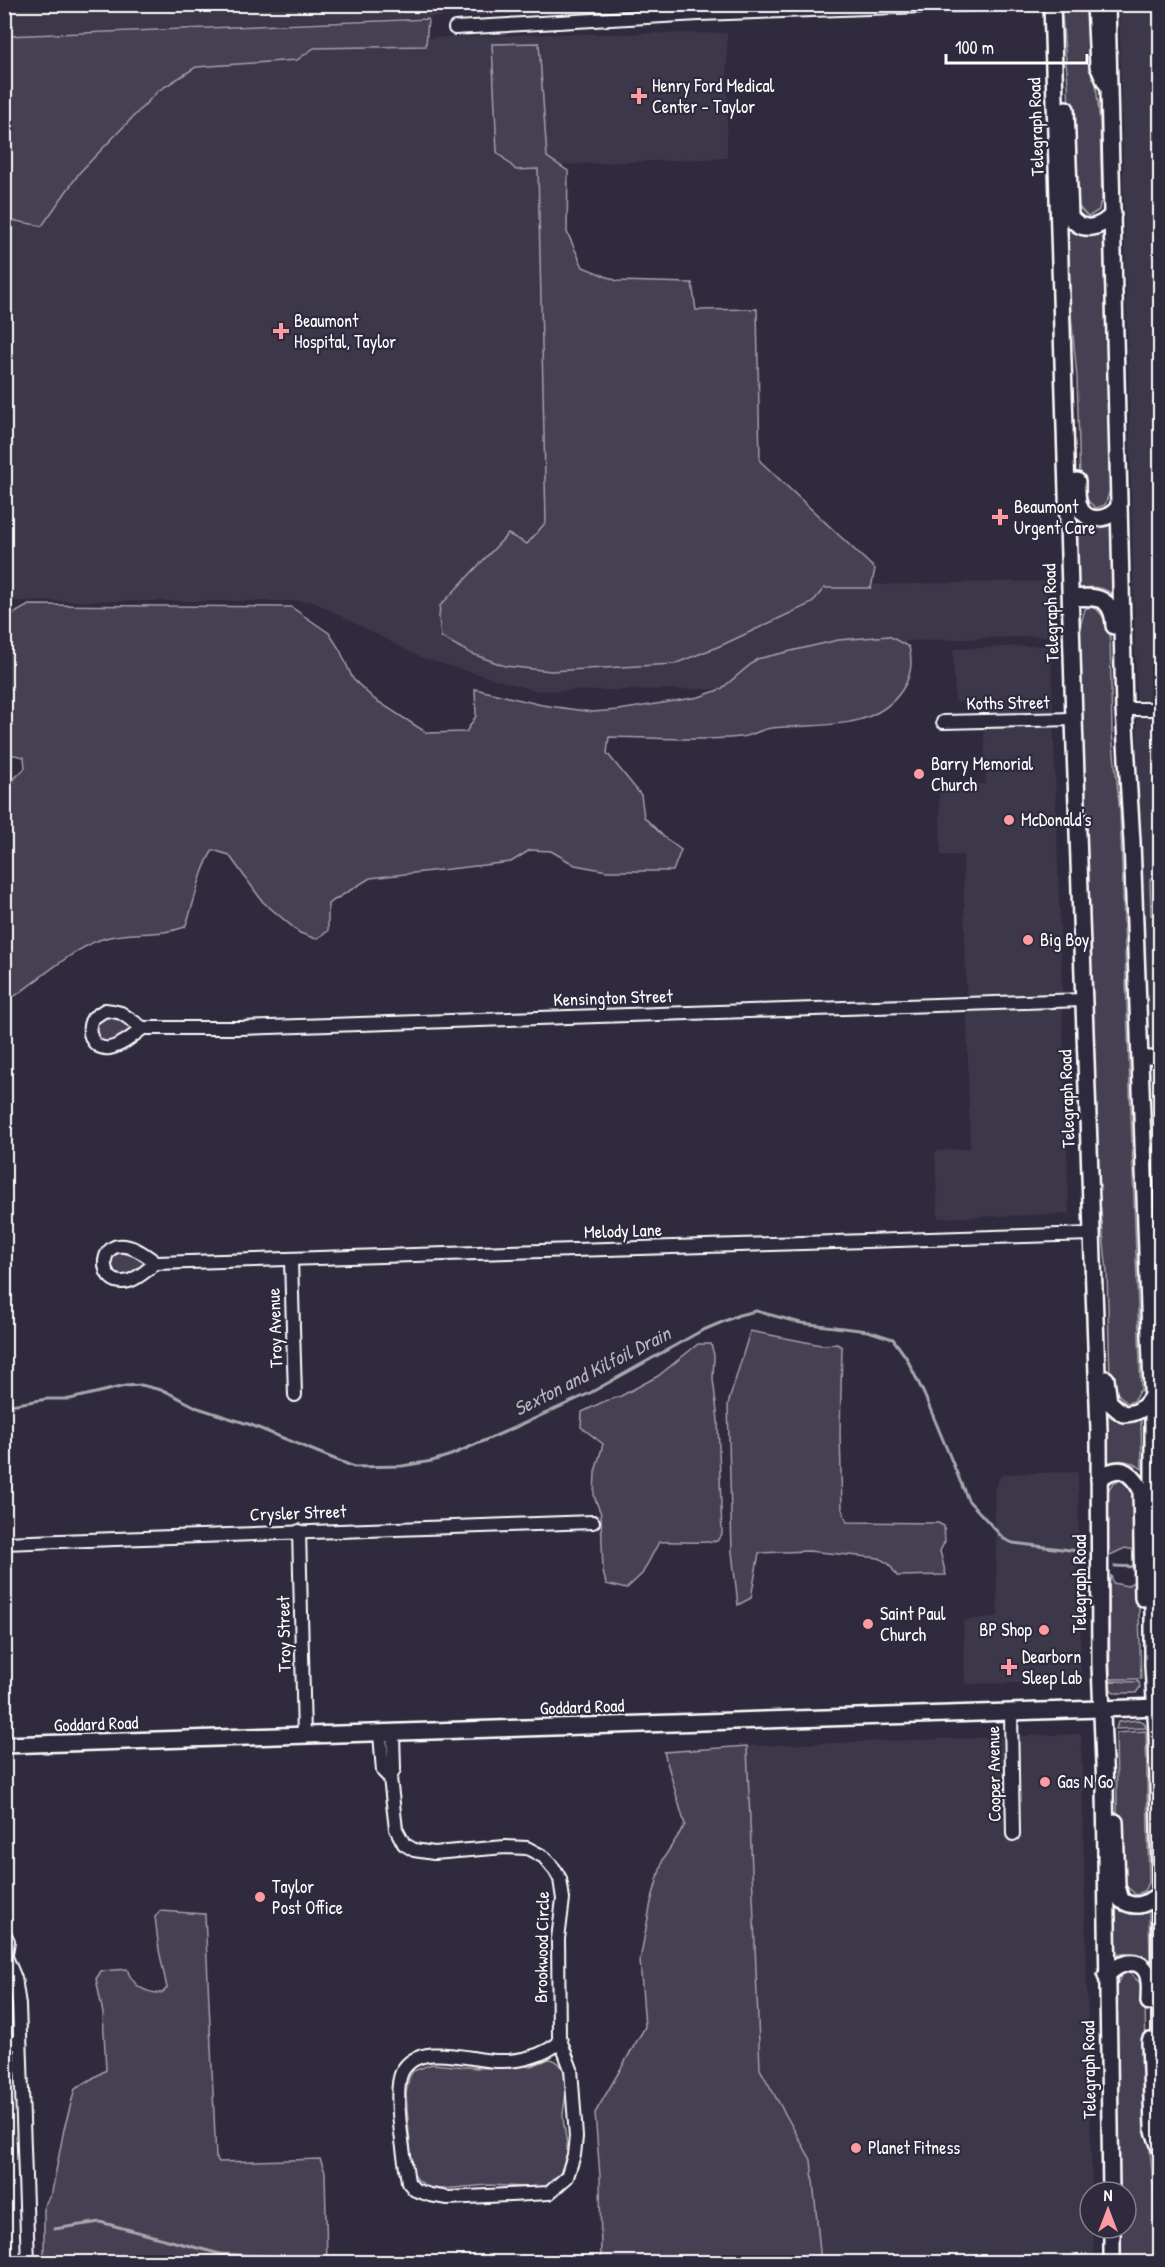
<svg xmlns="http://www.w3.org/2000/svg" width="1165" height="2267" viewBox="0 0 1165 2267" font-family="'Patrick Hand',sans-serif">
  <style>
    .built { fill: #3c3749 }
    .green { fill: #464152; stroke: #a2a0a8; stroke-width: 1.5 }
    .lines { fill: none; stroke-linecap: round; stroke-linejoin: round }
    .stream { stroke: #a7a6ad; stroke-width: 3 }
    .minor-casing { stroke: #fff; stroke-width: 16 }
    .major-casing { stroke: #fff; stroke-width: 20 }
    .minor { stroke: #2f2a3d; stroke-width: 12 }
    .major { stroke: #2f2a3d; stroke-width: 15 }
    .poi-dot { fill: #ff9aa2; stroke: #2f2a3d; stroke-width: 2 }
    .labels { text-anchor: middle; stroke-width: 4.5; stroke-linejoin: round; paint-order: stroke }
    .poi-label { font-size: 18px; fill: #fff; stroke: #2f2a3d; text-anchor: start }
    .street-label { font-size: 18px; fill: #fff; stroke: #2f2a3d }
    .water-label { font-size: 20px; font-style: italic; fill: #b6b4bb; stroke: #2f2a3d }
  </style>
  <rect width="100%" height="100%" fill="#2f2a3d"/>
  <filter id="ink" filterUnits="userSpaceOnUse"><feTurbulence type="fractalNoise" baseFrequency=".0167" numOctaves="2"/><feDisplacementMap in="SourceGraphic" scale="12" xChannelSelector="R" yChannelSelector="G"/><feConvolveMatrix kernelMatrix="1 2 1 2 8 2 1 2 1" color-interpolation-filters="sRGB"/></filter>
  <g filter="url(#ink)">
    <g class="built">
      <path d="M526,4L527,13L5,35L4,5Z"/>
      <path d="M547,4L682,5L547,11Z"/>
      <path d="M1119,5H1160V1359L1143,967Z"/>
      <path d="M727,33V158L557,165L558,496L826,586L1048,581L1047,636L907,641L904,643L899,687L536,691L422,658L312,601H5L4,51L547,34Z"/>
      <path d="M1051,645L1069,1214L938,1218L935,1151L970,1148L963,855H941L939,785L986,784L983,702H955L953,649Z"/>
      <path d="M1078,1472L1081,1682L965,1684L963,1621L998,1616L994,1489L1002,1474Z"/>
      <path d="M1081,1734L1092,2192H1090V2228H1093L1094,2262H821L811,2160L760,2069L747,1746Z"/>
    </g>
    <g class="green">
      <path d="M387,4L257,7V4Z"/>
      <path d="M514,4V8L403,12V5Z"/>
      <path d="M1061,5H1091L1092,46L1100,122L1102,203H1100L1099,210L1088,217L1078,206L1071,186L1068,84Z"/>
      <path d="M428,19L426,46L314,48L297,60L196,67L158,91L80,172L42,226L5,219V36Z"/>
      <path d="M539,43L547,157L568,171L567,232L583,267L617,281L692,283L696,310L757,309L760,461L875,569L871,588H824L812,603L720,646L674,664L551,671L505,666L470,653L441,637L439,618L440,606L508,534L527,544L546,522L538,169L516,170L497,152L492,44Z"/>
      <path d="M1068,229C1079,237 1090,238 1103,234L1111,493H1109L1105,505L1096,508L1089,502L1080,483L1077,377L1070,304Z"/>
      <path d="M1076,520L1090,528L1112,525L1114,595C1102,586 1092,586 1078,589Z"/>
      <path d="M29,605L291,607L329,633L340,650L353,679L374,699L427,733L466,732L476,716L475,689L542,705L592,712L619,710L699,697L721,689L757,659L838,640L889,636L909,647C913,662 911,677 902,690C874,733 816,723 772,728C761,729 752,736 741,737C697,741 653,738 609,737L607,753L641,795L644,817L664,837L681,850L673,871H607L575,865L551,851L530,850L511,862L370,878L328,904V931L316,939L300,933L263,902L229,855L213,850C198,874 196,901 185,927C158,937 130,930 102,939C75,948 39,979 15,996L5,994L4,800L15,778L25,768L24,757L5,753L4,619Z"/>
      <path d="M1089,607C1101,608 1105,620 1108,630L1110,631L1112,733L1120,812L1141,1391H1139L1134,1401L1127,1403L1116,1392L1110,1378L1107,1273L1099,1193L1079,623H1081L1085,609Z"/>
      <path d="M1150,879L1160,881V913L1151,915Z"/>
      <path d="M116,1015L132,1028C117,1039 109,1051 93,1034C97,1015 97,1016 116,1015Z"/>
      <path d="M119,1250L131,1251L148,1265L128,1276L112,1273L109,1260Z"/>
      <path d="M750,1331L821,1345L837,1344L842,1347L840,1433L842,1509L847,1522L938,1523L944,1526L945,1541L940,1551L946,1575L897,1576L889,1564L879,1558L808,1551L759,1553L751,1598L738,1605L732,1552L728,1404Z"/>
      <path d="M698,1344H711L714,1355L713,1379L718,1420L722,1534L717,1541C698,1544 679,1541 659,1542L642,1574L626,1589L606,1584L603,1571L601,1514L594,1496L595,1472L603,1444L581,1427L582,1412L605,1401L621,1396L658,1376Z"/>
      <path d="M1106,1414C1118,1423 1127,1423 1141,1420L1142,1469C1131,1460 1120,1458 1107,1463Z"/>
      <path d="M1119,1480C1142,1488 1136,1534 1136,1555L1134,1550L1125,1548L1110,1555L1108,1552L1107,1492L1113,1483Z"/>
      <path d="M1111,1575L1113,1583L1127,1586L1138,1579L1141,1679H1110L1109,1585Z"/>
      <path d="M1110,1681L1139,1682L1140,1687L1136,1693H1116L1111,1690Z"/>
      <path d="M1138,1720L1144,1722L1146,1728L1116,1729L1118,1722Z"/>
      <path d="M1146,1731L1149,1883L1144,1891L1136,1895L1123,1883L1118,1867L1116,1733Z"/>
      <path d="M747,1746L760,2069L811,2160L821,2262H601L600,2176L595,2113L645,2027L640,1960L651,1902L663,1859L685,1825L664,1752Z"/>
      <path d="M1114,1906C1125,1915 1135,1916 1149,1912L1150,1961C1139,1951 1128,1951 1114,1955Z"/>
      <path d="M160,1911L205,1914L216,2158L219,2162L320,2159L325,2172L327,2262H44V2206L52,2192L64,2129L75,2089L106,2070L103,2013L96,1979L101,1971L127,1969C133,1986 144,1993 162,1993L167,1988L159,1950L155,1917Z"/>
      <path d="M1128,1971L1140,1983L1145,1996L1147,2118L1154,2192L1155,2262H1121L1120,2228H1126V2192H1119L1115,1987L1117,1986L1121,1975Z"/>
      <path d="M549,2059C559,2060 564,2068 566,2078C568,2090 564,2103 563,2115C563,2132 574,2159 563,2175C559,2181 552,2185 545,2188L489,2185L441,2189L429,2188L418,2180L412,2172L406,2094L409,2078L413,2071L432,2064L478,2068L532,2066Z"/>
    </g>
    <g class="lines">
      <g class="stream">
        <path d="M4,1406L47,1399H70L125,1386L141,1385L165,1391L198,1408L251,1425L354,1467L402,1466L432,1461L451,1455L516,1427L590,1393L701,1331L739,1315L756,1311L801,1323L868,1331L893,1339L906,1357L924,1394L968,1500L1004,1539L1013,1543L1086,1552"/>
        <path d="M1115,1566L1137,1567"/>
        <path d="M54,2229L100,2222L220,2254L280,2257L287,2262"/>
      </g>
      <g class="minor-casing">
        <g id="minor">
          <path d="M455,28L699,14L982,4"/>
          <path d="M1124,709H1160"/>
          <path d="M943,722L1074,719"/>
          <path d="M143,1028C134,1035 122,1046 109,1048C92,1050 85,1030 93,1018L105,1010L113,1011L121,1013L143,1028H239L1083,1000"/>
          <path d="M1140,1058L1160,1057"/>
          <path d="M291,1260L295,1395"/>
          <path d="M156,1263C148,1269 139,1278 129,1281C92,1292 95,1212 156,1263L1092,1234"/>
          <path d="M299,1531L304,1736"/>
          <path d="M4,1543L593,1522"/>
          <path d="M1011,1713L1013,1834"/>
          <path d="M393,1733L394,1769L390,1778L396,1829L404,1844L414,1850L434,1853L505,1847L527,1848L544,1857L555,1870L560,1879L563,1899L558,1939L559,2037L571,2069L576,2137L574,2155L567,2177L549,2193L448,2198L430,2195L415,2190L408,2182C405,2159 392,2091 402,2072C418,2041 469,2060 496,2061C519,2062 544,2056 561,2041"/>
          <path d="M380,1734L383,1771L390,1778"/>
          <path d="M4,1933L8,1941L6,1954"/>
          <path d="M4,1952L15,1978L19,2005L28,2262"/>
          <path d="M4,2043H20"/>
        </g>
      </g>
      <g class="major-casing">
        <g id="major">
          <path d="M1052,4L1074,719L1099,1431L1100,1664L1105,1788L1111,2192"/>
          <path d="M1095,4L1098,66L1106,83"/>
          <path d="M1107,4L1124,709L1132,842L1153,1416V1666L1157,1733L1160,1876V2060"/>
          <path d="M1066,109L1070,216C1082,234 1101,228 1113,214"/>
          <path d="M1077,481C1077,490 1076,502 1081,510C1090,524 1109,519 1118,508"/>
          <path d="M1071,598C1096,596 1113,596 1114,626"/>
          <path d="M1106,1379L1109,1402L1123,1414C1138,1414 1145,1408 1152,1396"/>
          <path d="M1099,1479C1119,1463 1129,1470 1141,1489L1143,1598"/>
          <path d="M4,1745L1160,1707"/>
          <path d="M1115,1822L1117,1886L1121,1900C1137,1910 1145,1904 1160,1894"/>
          <path d="M1106,1976C1116,1965 1138,1954 1147,1973C1151,1982 1149,1993 1149,2002"/>
          <path d="M1150,2041L1153,2128L1160,2148"/>
          <path d="M1112,2228V2262"/>
        </g>
      </g>
      <use href="#minor" class="minor"/>
      <use href="#major" class="major"/>
    </g>
  </g>
  <g class="poi-dot">
    <path d="M636 87h6v6h6v6h-6v6h-6v-6h-6v-6h6z"/>
    <path d="M278 322h6v6h6v6h-6v6h-6v-6h-6v-6h6z"/>
    <path d="M997 508h6v6h6v6h-6v6h-6v-6h-6v-6h6z"/>
    <circle cx="919" cy="774" r="6"/>
    <circle cx="1009" cy="820" r="6"/>
    <circle cx="1028" cy="940" r="6"/>
    <circle cx="868" cy="1624" r="6"/>
    <circle cx="1044" cy="1630" r="6"/>
    <path d="M1006 1658h6v6h6v6h-6v6h-6v-6h-6v-6h6z"/>
    <circle cx="1045" cy="1782" r="6"/>
    <circle cx="260" cy="1897" r="6"/>
    <circle cx="856" cy="2148" r="6"/>
  </g>
  <g class="labels">
    <g class="poi-label">
      <text x="652" y="92">Henry Ford Medical<tspan x="652" dy="21">Center - Taylor</tspan></text>
      <text x="294" y="327">Beaumont<tspan x="294" dy="21">Hospital, Taylor</tspan></text>
      <text x="1014" y="513">Beaumont<tspan x="1014" dy="21">Urgent Care</tspan></text>
      <text x="931" y="770">Barry Memorial<tspan x="931" dy="21">Church</tspan></text>
      <text x="1021" y="826">McDonald's</text>
      <text x="1040" y="946">Big Boy</text>
      <text x="880" y="1620">Saint Paul<tspan x="880" dy="21">Church</tspan></text>
      <text x="1032" y="1636" text-anchor="end">BP Shop</text>
      <text x="1022" y="1663">Dearborn<tspan x="1022" dy="21">Sleep Lab</tspan></text>
      <text x="1057" y="1788">Gas N Go</text>
      <text x="272" y="1893">Taylor<tspan x="272" dy="21">Post Office</tspan></text>
      <text x="868" y="2154">Planet Fitness</text>
    </g>
    <g class="street-label">
      <text transform="translate(1036 127) rotate(-92)" y="6">Telegraph Road</text>
      <text transform="translate(1051 613) rotate(-92)" y="6">Telegraph Road</text>
      <text transform="translate(1008 703) rotate(-1)" y="6">Koths Street</text>
      <text transform="translate(613 998) rotate(-2)" y="6">Kensington Street</text>
      <text transform="translate(1067 1099) rotate(-92)" y="6">Telegraph Road</text>
      <text transform="translate(623 1231) rotate(-2)" y="6">Melody Lane</text>
      <text transform="translate(275 1328) rotate(-92)" y="6">Troy Avenue</text>
      <text transform="translate(298 1513) rotate(-2)" y="6">Crysler Street</text>
      <text transform="translate(1080 1584) rotate(-90)" y="6">Telegraph Road</text>
      <text transform="translate(284 1634) rotate(-91)" y="6">Troy Street</text>
      <text transform="translate(582 1707) rotate(-2)" y="6">Goddard Road</text>
      <text transform="translate(96 1724) rotate(-2)" y="6">Goddard Road</text>
      <text transform="translate(994 1774) rotate(-91)" y="6">Cooper Avenue</text>
      <text transform="translate(542 1947) rotate(-89)" y="6">Brookwood Circle</text>
      <text transform="translate(1089 2070) rotate(-91)" y="6">Telegraph Road</text>
    </g>
    <g class="water-label">
      <text transform="translate(592 1371) rotate(-27)" y="7">Sexton and Kilfoil Drain</text>
    </g>
  </g>
  <rect width="1165" height="2267" fill="none" stroke="#2f2a3d" stroke-width="24"/>
  <rect x="12" y="12" width="1141" height="2243" fill="none" stroke="#fff" stroke-width="2" filter="url(#ink)"/>
  <g transform="translate(1108 2210)"><circle r="28" fill="#2f2a3d" stroke="#827f8b" stroke-width="1.5"/>
  <path d="M0-4.5L10 22L0 15L-10 22Z" fill="#ff9aa2"/>
  <text y="-9" font-size="16" font-weight="bold" text-anchor="middle" fill="#ffffff">N</text>
  </g>
  <path d="M946 54v9h141v-9" fill="none" stroke="#ffffff" stroke-width="3"/>
  <text x="955" y="54" font-size="18" fill="#ffffff" stroke="#2f2a3d" stroke-width="4.5" paint-order="stroke">100 m</text>
</svg>
